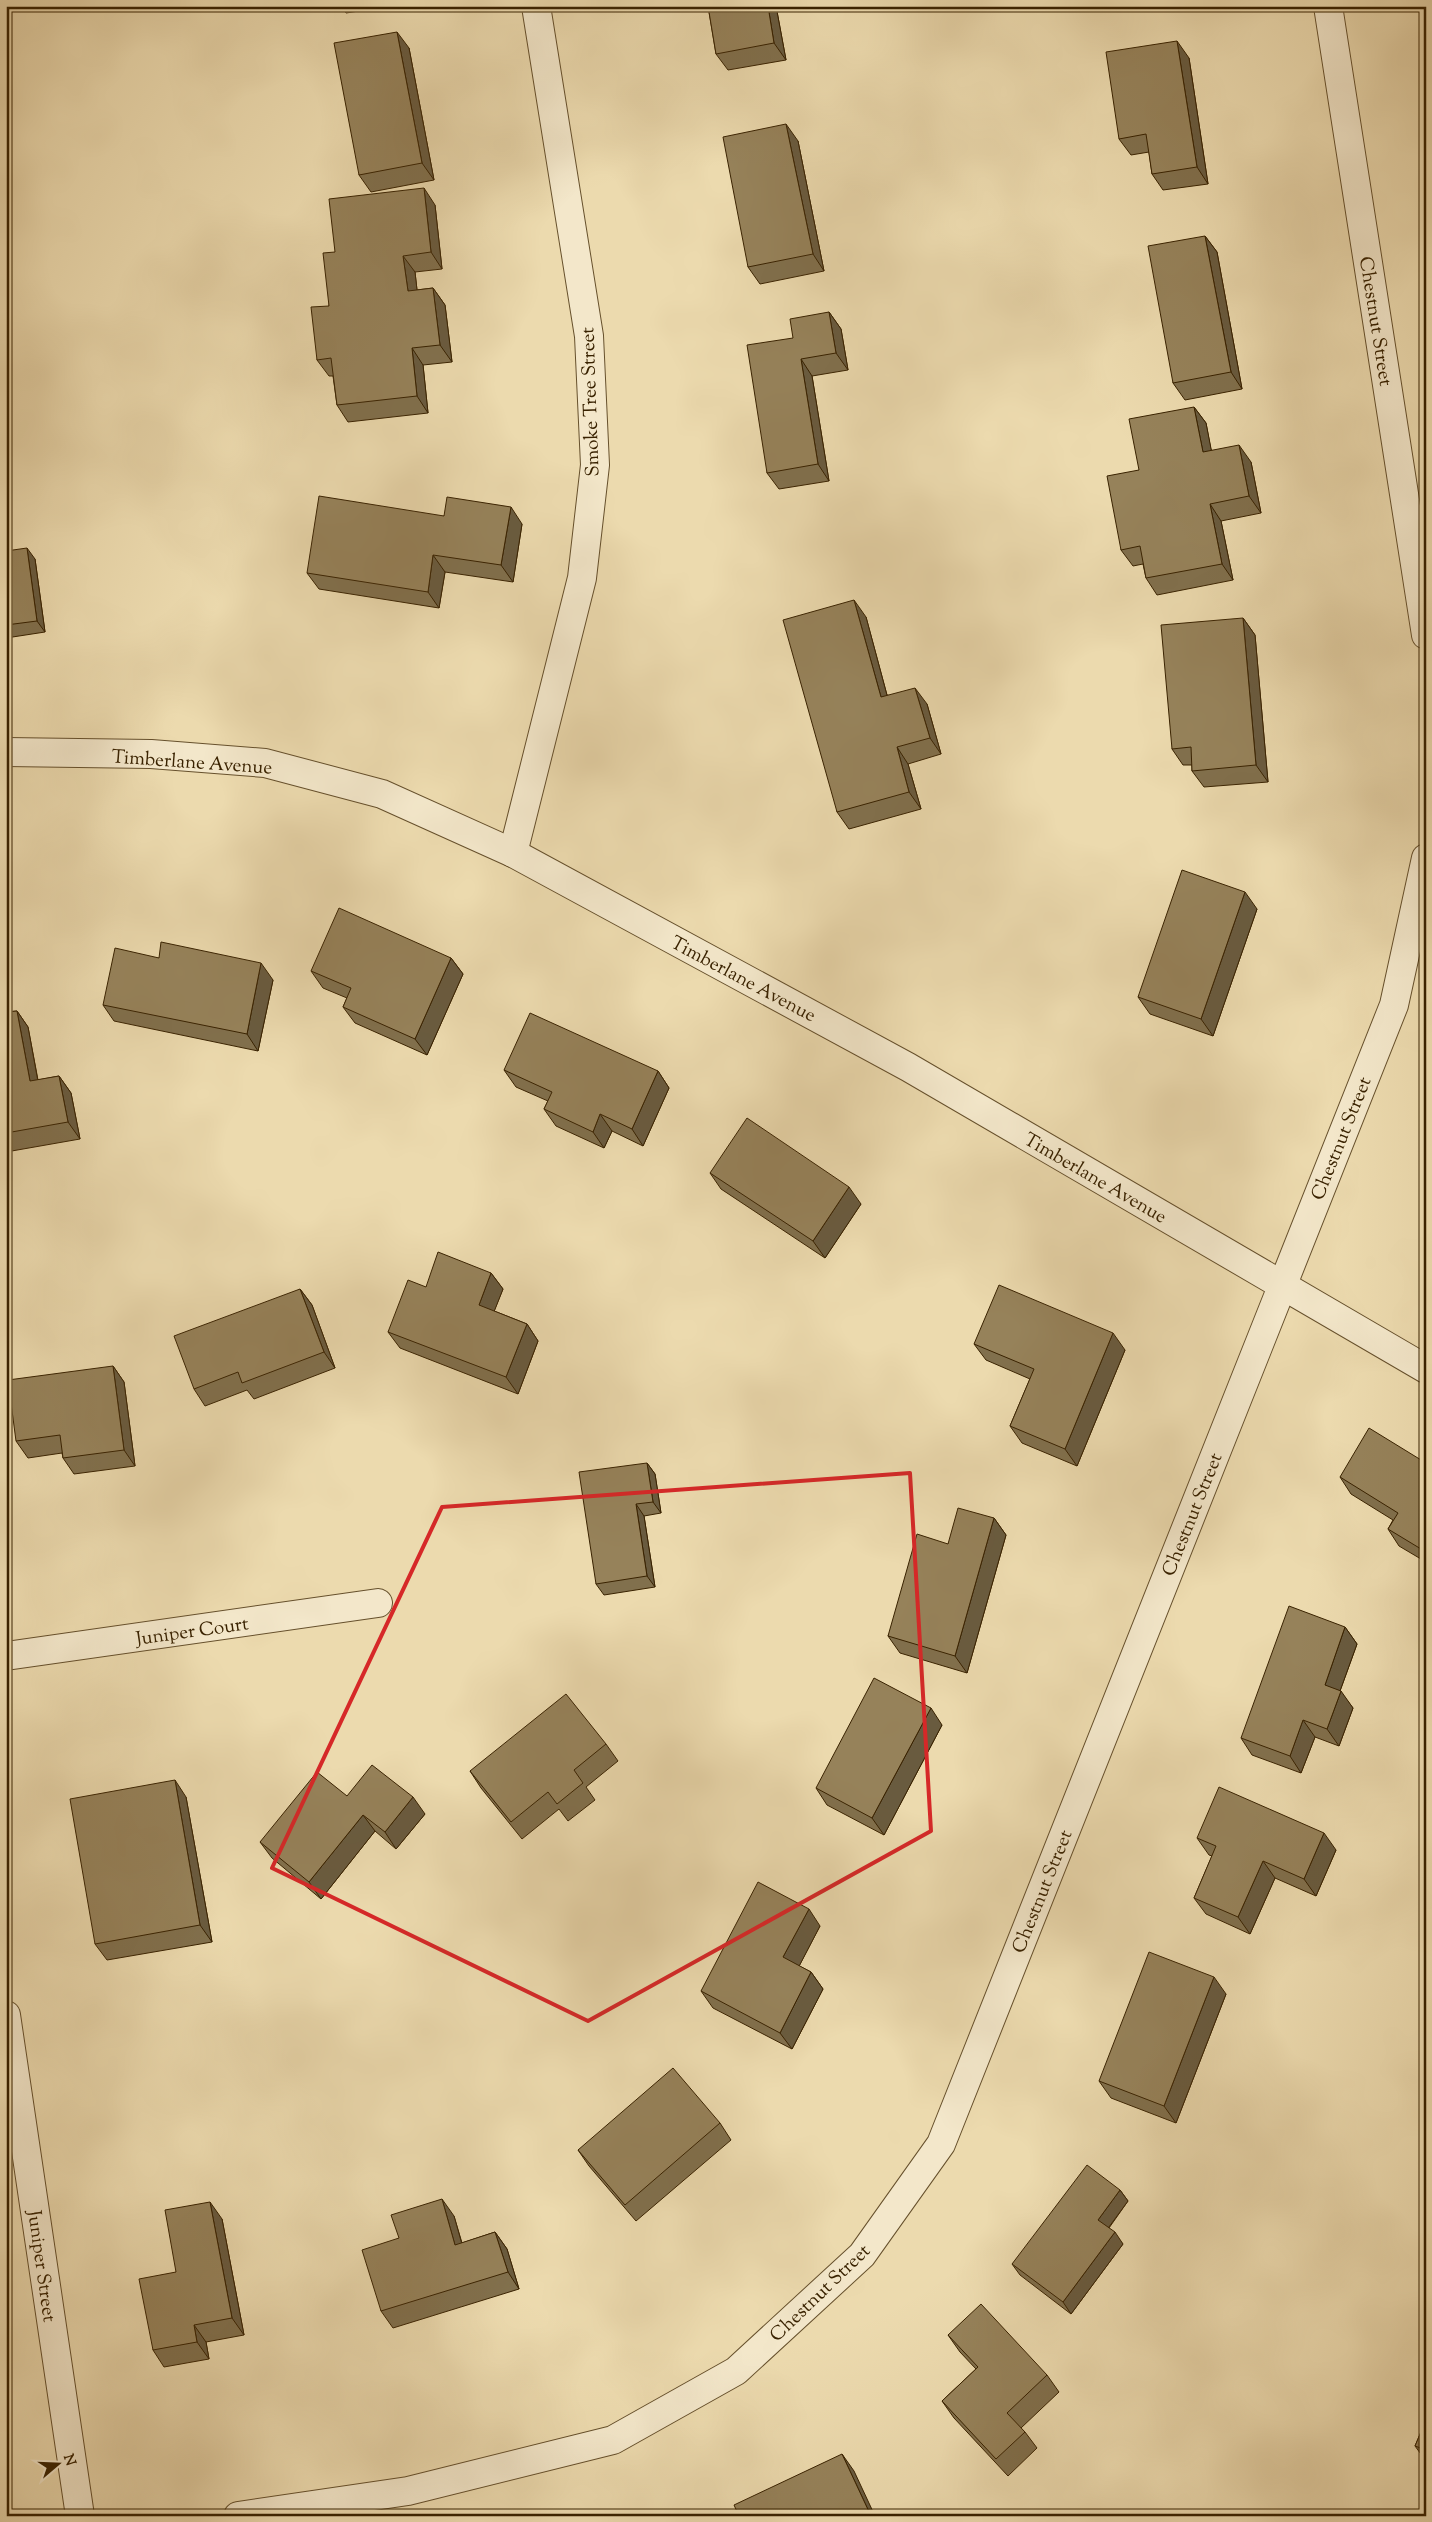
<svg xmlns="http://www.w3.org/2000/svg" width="1432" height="2522" viewBox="0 0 1432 2522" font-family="'Sorts Mill Goudy',serif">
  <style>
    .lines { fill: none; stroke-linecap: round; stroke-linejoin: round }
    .minor-casing { stroke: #66502c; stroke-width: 30 }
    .minor { stroke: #f3e7ca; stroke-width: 28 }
    .wall { fill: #81704d; stroke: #392200 }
    .shaded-wall { fill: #695b3f; stroke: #392200 }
    .building { fill: #96825a; stroke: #392200 }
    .marked { fill: none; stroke: #d62828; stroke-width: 4; stroke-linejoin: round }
    .labels { text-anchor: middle; stroke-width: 4; stroke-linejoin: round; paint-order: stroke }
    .street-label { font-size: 19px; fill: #392200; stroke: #f3e7ca }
  </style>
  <rect width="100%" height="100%" fill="#ecdaae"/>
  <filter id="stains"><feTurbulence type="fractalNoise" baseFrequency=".004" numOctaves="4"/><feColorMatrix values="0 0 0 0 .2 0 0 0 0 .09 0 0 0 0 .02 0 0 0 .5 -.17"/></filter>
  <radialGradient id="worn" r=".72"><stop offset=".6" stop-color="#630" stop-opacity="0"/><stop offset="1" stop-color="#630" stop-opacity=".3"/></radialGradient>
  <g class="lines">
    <g class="minor-casing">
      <g id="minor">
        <path d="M1328,6L1426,635"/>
        <path d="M6,752L151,754L265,763L382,794L513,853L908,1067L1426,1369"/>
        <path d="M513,853L582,578L595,465L589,336L536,6"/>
        <path d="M6,1656L378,1603"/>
        <path d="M6,2015L80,2516"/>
        <path d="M238,2516L408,2491L613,2440L736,2371L862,2255L941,2144L1394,1005L1426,858"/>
      </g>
    </g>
    <use href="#minor" class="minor"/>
  </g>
  <g class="wall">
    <path d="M341,6H391L346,13Z"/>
    <path d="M708,6H776L786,60L728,70L716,54Z"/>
    <path d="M409,48L434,180L371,192L359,175Z"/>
    <path d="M1189,58L1208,184L1163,190L1152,174L1149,152L1131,155L1119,139Z"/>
    <path d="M798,141L824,271L760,284L748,267Z"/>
    <path d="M435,205L442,269L415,272L417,290L433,288L445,305L452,362L423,365L428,413L348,422L337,405L333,376H329L317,360L329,306L335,252Z"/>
    <path d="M1205,236L1217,252L1242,389L1185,400L1173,383Z"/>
    <path d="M829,312L841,329L848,370L812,376L829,481L779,489L767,473L793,338Z"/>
    <path d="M1194,407L1206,423L1211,450L1251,462L1261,513L1221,521L1233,580L1157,595L1146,578L1143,564L1133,566L1121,550L1139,470Z"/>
    <path d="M444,516L522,524L513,582L445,572L439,608L319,589L307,573Z"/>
    <path d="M6,551L35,559L45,632L6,638Z"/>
    <path d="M866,617L887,695L927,704L941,754L908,764L921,809L849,829L837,812Z"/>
    <path d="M1243,618L1255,635L1268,782L1204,787L1192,771V765H1183L1172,749Z"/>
    <path d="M1257,909L1213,1036L1150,1014L1138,997Z"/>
    <path d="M159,958L273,980L258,1051L114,1021L103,1005Z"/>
    <path d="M451,958L463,974L427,1055L355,1023L343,1007L347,998L323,988L311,971Z"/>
    <path d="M17,1011L28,1027L38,1080L59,1076L71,1093L80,1139L6,1152V1012Z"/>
    <path d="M504,1070L658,1071L669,1088L643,1146L612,1131L604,1148L556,1126L544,1109L548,1101L516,1087Z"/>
    <path d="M710,1173L861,1204L825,1258L721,1189Z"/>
    <path d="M491,1273L503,1289L494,1311L527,1324L538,1341L518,1394L400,1348L388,1332L426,1287Z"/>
    <path d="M300,1289L312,1305L335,1368L254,1399L247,1390L205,1406L194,1389Z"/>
    <path d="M974,1344L1125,1350L1077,1466L1022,1443L1010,1426L1030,1379L986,1360Z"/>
    <path d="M113,1366L124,1382L135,1466L74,1474L63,1458L62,1453L28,1458L16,1441Z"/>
    <path d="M647,1463L655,1474L661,1513L644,1516L655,1587L604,1595L596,1584Z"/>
    <path d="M1426,1463V1562L1399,1546L1388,1529L1393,1520L1351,1494L1340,1477Z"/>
    <path d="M994,1518L1006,1535L967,1673L900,1653L888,1636L948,1544Z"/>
    <path d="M1345,1627L1357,1644L1340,1691L1353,1708L1339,1746L1315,1737L1301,1773L1252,1755L1241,1738Z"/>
    <path d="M942,1725L884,1835L827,1805L816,1788Z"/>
    <path d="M606,1744L618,1761L586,1787L595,1800L568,1821L559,1809L522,1839L481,1788L470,1771Z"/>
    <path d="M347,1796L425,1814L396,1849L375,1831L321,1899L272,1858L260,1842Z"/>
    <path d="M186,1797L212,1942L107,1960L95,1944Z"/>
    <path d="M1197,1838L1336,1850L1316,1896L1275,1878L1250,1934L1206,1914L1194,1898L1212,1856L1209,1855Z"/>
    <path d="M820,1926L799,1966L811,1972L823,1989L792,2049L713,2008L701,1991Z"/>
    <path d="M1226,1994L1176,2123L1111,2098L1099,2081Z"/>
    <path d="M720,2123L731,2140L636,2221L589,2166L578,2150Z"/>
    <path d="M1120,2190L1128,2201L1109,2228L1123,2244L1071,2314L1020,2275L1012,2264Z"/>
    <path d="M454,2216L462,2243L495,2232L507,2249L519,2289L393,2328L381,2311L399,2238Z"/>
    <path d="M222,2219L244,2335L206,2342L209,2359L164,2367L153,2350L176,2272Z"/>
    <path d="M948,2335L1047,2375L1059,2392L1021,2428L1025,2432L1037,2448L1008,2476L954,2418L942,2401L976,2369L960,2352Z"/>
    <path d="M1426,2420V2461L1415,2446Z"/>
  </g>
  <g class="shaded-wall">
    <path d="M768,6H776L786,60L774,43Z"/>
    <path d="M397,32L409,48L434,180L422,163Z"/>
    <path d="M1177,41L1189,58L1208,184L1197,167Z"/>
    <path d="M786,124L798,141L824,271L813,254Z"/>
    <path d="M424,188L435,205L442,269L431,252Z"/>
    <path d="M1205,236L1217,252L1242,389L1231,372Z"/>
    <path d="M403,256L415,272L419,308L408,291Z"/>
    <path d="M433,288L445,305L452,362L440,345Z"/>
    <path d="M829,312L841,329L848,370L836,353Z"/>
    <path d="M412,348L423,365L428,413L417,396Z"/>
    <path d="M801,359L812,376L829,481L818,464Z"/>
    <path d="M1194,407L1206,423L1215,469L1203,452Z"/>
    <path d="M1239,445L1251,462L1261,513L1249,496Z"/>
    <path d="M1210,504L1221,521L1233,580L1222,564Z"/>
    <path d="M511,507L522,524L513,582L501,565Z"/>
    <path d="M27,548L35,559L45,632L37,621Z"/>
    <path d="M433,555L445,572L439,608L428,592Z"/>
    <path d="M854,600L866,617L892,714L881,697Z"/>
    <path d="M1243,618L1255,635L1268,782L1256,765Z"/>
    <path d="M915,688L927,704L941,754L930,738Z"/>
    <path d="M897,747L908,764L921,809L909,792Z"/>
    <path d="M1245,892L1257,909L1213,1036L1201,1019Z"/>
    <path d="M451,958L463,974L427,1055L415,1039Z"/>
    <path d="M261,963L273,980L258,1051L247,1034Z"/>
    <path d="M17,1011L28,1027L41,1098L30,1081Z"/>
    <path d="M658,1071L669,1088L643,1146L632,1129Z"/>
    <path d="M59,1076L71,1093L80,1139L68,1122Z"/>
    <path d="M600,1114L612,1131L604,1148L593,1132Z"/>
    <path d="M849,1187L861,1204L825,1258L813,1241Z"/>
    <path d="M491,1273L503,1289L490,1322L479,1305Z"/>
    <path d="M300,1289L312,1305L335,1368L324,1352Z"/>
    <path d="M527,1324L538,1341L518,1394L506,1377Z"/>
    <path d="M1113,1333L1125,1350L1077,1466L1065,1449Z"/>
    <path d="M113,1366L124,1382L135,1466L124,1450Z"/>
    <path d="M647,1463L655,1474L661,1513L653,1502Z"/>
    <path d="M636,1504L644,1516L655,1587L647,1576Z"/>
    <path d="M994,1518L1006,1535L967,1673L955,1656Z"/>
    <path d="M1345,1627L1357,1644L1336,1702L1325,1685Z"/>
    <path d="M1341,1691L1353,1708L1339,1746L1327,1729Z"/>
    <path d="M931,1708L942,1725L884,1835L872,1818Z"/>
    <path d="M1303,1720L1315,1737L1301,1773L1290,1756Z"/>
    <path d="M175,1780L186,1797L212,1942L200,1925Z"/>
    <path d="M413,1797L425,1814L396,1849L385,1832Z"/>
    <path d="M363,1815L375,1831L321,1899L309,1882Z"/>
    <path d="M1324,1833L1336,1850L1316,1896L1304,1879Z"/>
    <path d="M1263,1861L1275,1878L1250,1934L1238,1917Z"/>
    <path d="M809,1909L820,1926L795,1974L783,1957Z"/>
    <path d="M811,1972L823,1989L792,2049L780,2033Z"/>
    <path d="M1214,1977L1226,1994L1176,2123L1164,2106Z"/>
    <path d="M1120,2190L1128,2201L1106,2231L1098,2220Z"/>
    <path d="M442,2199L454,2216L467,2262L455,2245Z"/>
    <path d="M210,2202L222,2219L244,2335L232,2318Z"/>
    <path d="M495,2232L507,2249L519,2289L508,2272Z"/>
    <path d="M1115,2232L1123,2244L1071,2314L1063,2302Z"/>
    <path d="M194,2325L206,2342L209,2359L197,2342Z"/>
    <path d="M842,2454L854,2471L875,2516H871Z"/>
  </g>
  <g class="building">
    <path d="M708,6H768L774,43L716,54Z"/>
    <path d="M397,32L422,163L359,175L334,43Z"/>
    <path d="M1177,41L1197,167L1152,174L1146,134L1119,139L1106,52Z"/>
    <path d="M786,124L813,254L748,267L723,137Z"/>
    <path d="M424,188L431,252L403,256L408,291L433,288L440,345L412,348L417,396L337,405L331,358L317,360L311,307L329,306L323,253L335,252L329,199Z"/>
    <path d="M1205,236L1231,372L1173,383L1148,246Z"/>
    <path d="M829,312L836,353L801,359L818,464L767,473L747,345L793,338L790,319Z"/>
    <path d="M1194,407L1203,452L1239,445L1249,496L1210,504L1222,564L1146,578L1140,546L1121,550L1107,476L1139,470L1129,419Z"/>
    <path d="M319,496L444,516L447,497L511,507L501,565L433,555L428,592L307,573Z"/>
    <path d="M27,548L37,621L6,625V551Z"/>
    <path d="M854,600L881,697L915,688L930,738L897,747L909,792L837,812L783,620Z"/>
    <path d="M1243,618L1256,765L1192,771L1191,747L1172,749L1161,625Z"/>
    <path d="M1182,870L1245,892L1201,1019L1138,997Z"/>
    <path d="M339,908L451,958L415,1039L343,1007L351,988L311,971Z"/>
    <path d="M161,942L261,963L247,1034L103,1005L115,948L159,958Z"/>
    <path d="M17,1011L30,1081L59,1076L68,1122L6,1133V1012Z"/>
    <path d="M530,1013L658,1071L632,1129L600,1114L593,1132L544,1109L552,1092L504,1070Z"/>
    <path d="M747,1118L849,1187L813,1241L710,1173Z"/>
    <path d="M438,1252L491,1273L479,1305L527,1324L506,1377L388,1332L408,1280L426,1287Z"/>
    <path d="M999,1285L1113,1333L1065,1449L1010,1426L1034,1369L974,1344Z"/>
    <path d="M300,1289L324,1352L242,1383L238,1372L194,1389L174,1336Z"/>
    <path d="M113,1366L124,1450L63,1458L60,1435L16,1441L8,1380Z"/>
    <path d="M1369,1428L1426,1463V1552L1388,1529L1398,1513L1340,1477Z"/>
    <path d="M647,1463L653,1502L636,1504L647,1576L596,1584L579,1472Z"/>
    <path d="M958,1508L994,1518L955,1656L888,1636L917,1534L948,1544Z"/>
    <path d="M1289,1606L1345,1627L1325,1685L1341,1691L1327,1729L1303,1720L1290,1756L1241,1738Z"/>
    <path d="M874,1678L931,1708L872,1818L816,1788Z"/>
    <path d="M566,1694L606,1744L574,1770L583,1783L557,1804L548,1792L511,1822L470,1771Z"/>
    <path d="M372,1765L413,1797L385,1832L363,1815L309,1882L260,1842L317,1772L347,1796Z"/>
    <path d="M175,1780L200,1925L95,1944L70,1799Z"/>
    <path d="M1219,1787L1324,1833L1304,1879L1263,1861L1238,1917L1194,1898L1216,1846L1197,1838Z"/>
    <path d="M758,1882L809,1909L783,1957L811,1972L780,2033L701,1991Z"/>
    <path d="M1149,1952L1214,1977L1164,2106L1099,2081Z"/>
    <path d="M673,2068L720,2123L625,2205L578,2150Z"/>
    <path d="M1087,2165L1120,2190L1098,2220L1115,2232L1063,2302L1012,2264Z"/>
    <path d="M442,2199L455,2245L495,2232L508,2272L381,2311L362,2250L399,2238L391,2215Z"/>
    <path d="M210,2202L232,2318L194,2325L197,2342L153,2350L139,2279L176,2272L165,2210Z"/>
    <path d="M981,2304L1047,2375L1007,2413L1025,2432L996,2459L942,2401L978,2367L948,2335Z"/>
    <path d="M1426,2420V2450L1415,2446Z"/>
    <path d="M842,2454L871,2516H739L734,2505Z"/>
  </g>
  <path class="marked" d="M910,1473L931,1831L588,2021L272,1868L442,1507Z"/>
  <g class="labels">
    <g class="street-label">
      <text transform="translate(1377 321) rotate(81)" y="7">Chestnut Street</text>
      <text transform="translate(589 402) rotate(-92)" y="7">Smoke Tree Street</text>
      <text transform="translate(192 761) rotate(4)" y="7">Timberlane Avenue</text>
      <text transform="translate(744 978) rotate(28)" y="7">Timberlane Avenue</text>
      <text transform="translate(1340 1138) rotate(-68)" y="7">Chestnut Street</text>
      <text transform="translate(1096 1177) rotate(30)" y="7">Timberlane Avenue</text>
      <text transform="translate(1191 1514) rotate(-68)" y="7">Chestnut Street</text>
      <text transform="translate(192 1630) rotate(-8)" y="7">Juniper Court</text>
      <text transform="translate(1041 1891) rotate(-68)" y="7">Chestnut Street</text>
      <text transform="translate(43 2266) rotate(82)" y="7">Juniper Street</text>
      <text transform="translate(819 2292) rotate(-44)" y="7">Chestnut Street</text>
    </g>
  </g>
  <rect width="1432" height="2522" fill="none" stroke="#ecdaae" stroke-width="25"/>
  <rect x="8" y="8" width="1417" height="2507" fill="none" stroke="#392200" stroke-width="2.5"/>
  <rect x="12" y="12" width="1407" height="2497" fill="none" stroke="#392200"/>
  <g transform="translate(58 2464) rotate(71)" stroke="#f3e7ca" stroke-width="4" paint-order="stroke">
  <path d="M0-4L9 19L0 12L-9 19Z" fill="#392200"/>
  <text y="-8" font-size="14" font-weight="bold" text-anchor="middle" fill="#392200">N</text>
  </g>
  <rect width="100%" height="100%" filter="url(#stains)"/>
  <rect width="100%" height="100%" fill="url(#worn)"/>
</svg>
